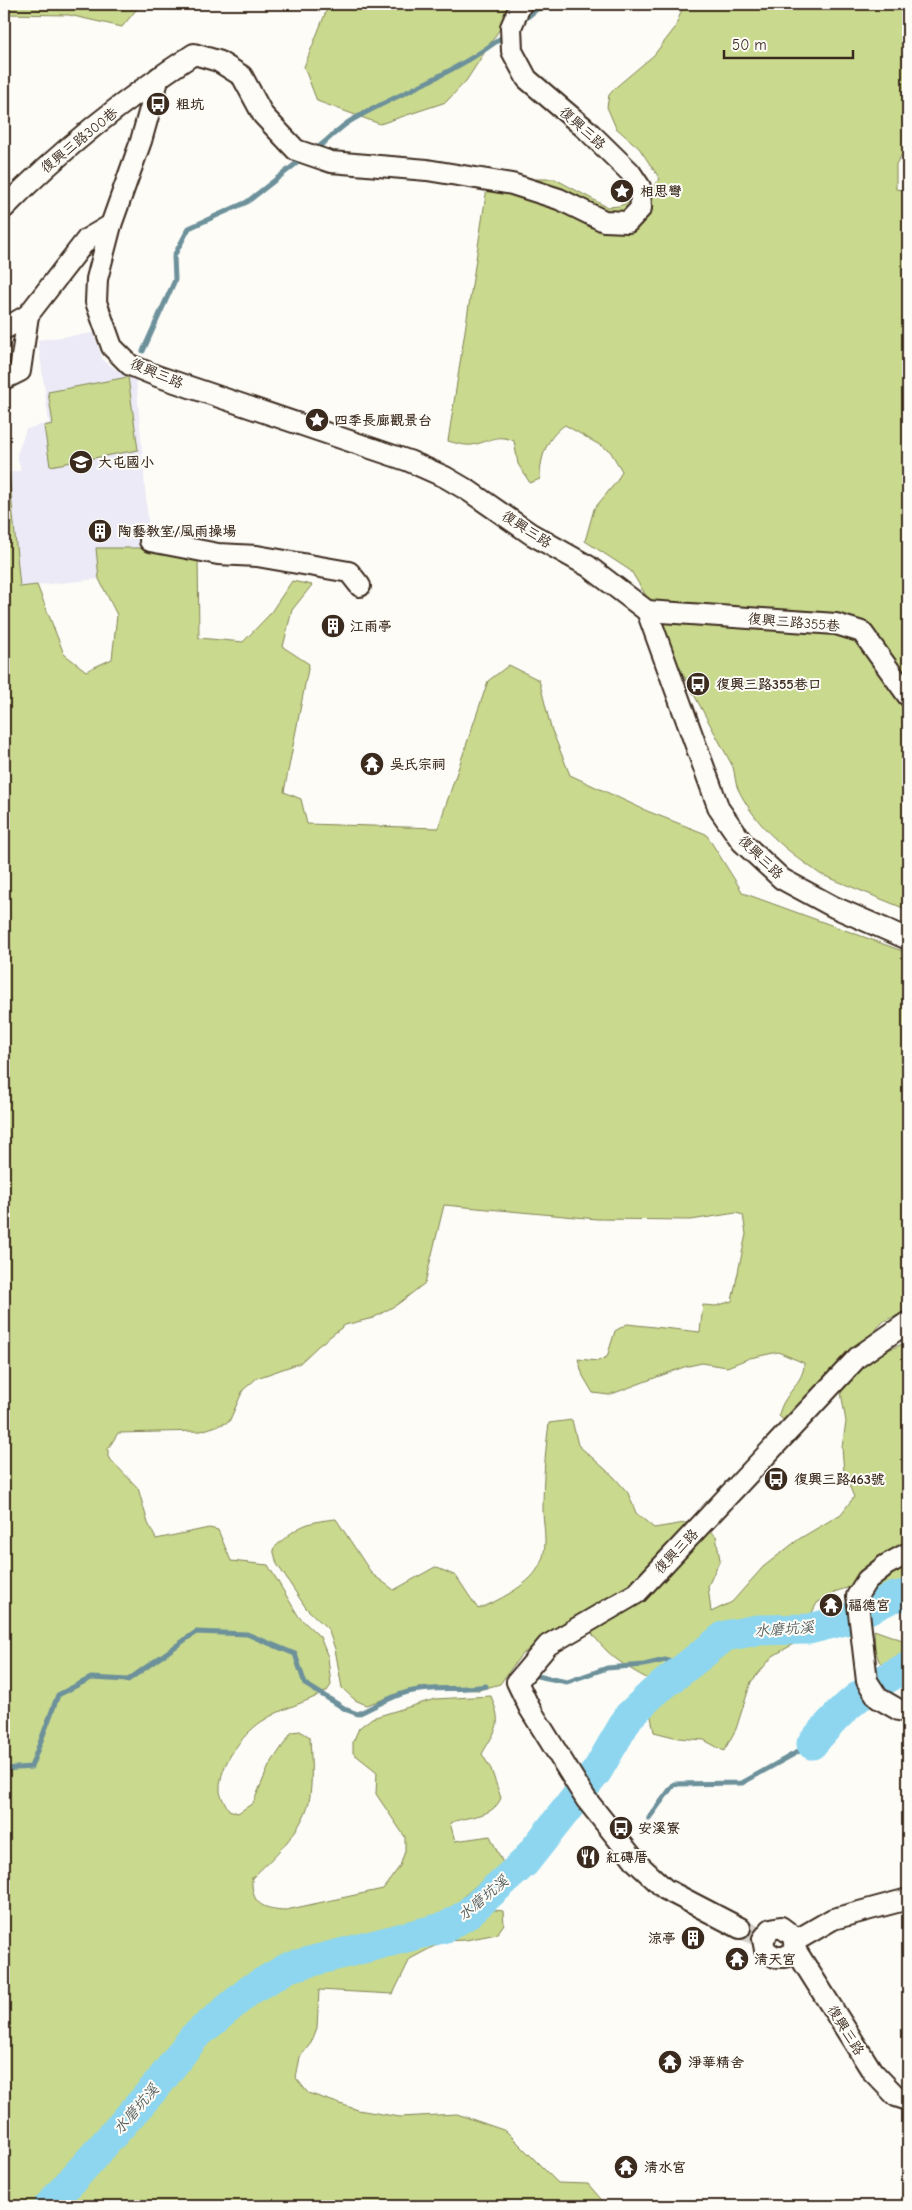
<svg xmlns="http://www.w3.org/2000/svg" width="912" height="2210" viewBox="0 0 912 2210" font-family="'Comic Neue','LXGW WenKai TC',sans-serif">
  <style>
    .built { fill: #ebeaf6 }
    .green { fill: #c9d98d; stroke: #828256 }
    .lines { fill: none; stroke-linecap: round; stroke-linejoin: round }
    .stream { stroke: #6d919b; stroke-width: 5 }
    .river { stroke: #8ed6ef; stroke-width: 31 }
    .minor-tunnel { stroke: #d6d2cc; stroke-width: 20; stroke-dasharray: 20 10; stroke-linecap: butt }
    .minor-casing { stroke: #3b2a1e; stroke-width: 24 }
    .minor { stroke: #fdfcf7; stroke-width: 20 }
    .labels { text-anchor: middle; stroke-width: 4; stroke-linejoin: round; paint-order: stroke }
    .poi-label { font-size: 14px; font-weight: bold; fill: #3b2a1e; stroke: #fdfcf7; text-anchor: start }
    .street-label { font-size: 14px; fill: #3b2a1e; stroke: #fdfcf7 }
    .water-label { font-size: 15px; font-style: italic; fill: #545e5d; stroke: #fdfcf7 }
  </style>
  <rect width="100%" height="100%" fill="#fdfcf7"/>
  <filter id="ink" filterUnits="userSpaceOnUse"><feTurbulence type="fractalNoise" baseFrequency=".02" numOctaves="2"/><feDisplacementMap in="SourceGraphic" scale="10" xChannelSelector="R" yChannelSelector="G"/><feConvolveMatrix kernelMatrix="1 2 1 2 8 2 1 2 1" color-interpolation-filters="sRGB"/></filter>
  <g filter="url(#ink)">
    <path class="built" d="M94,333L103,360L126,377H136L150,548H96L99,579L20,587L9,473L21,470L17,455L26,429L49,423L38,340Z"/>
    <g class="green">
      <path d="M4,4H141L122,27L69,15L4,14Z"/>
      <path d="M329,4H516L466,81L446,102L380,124L317,101L304,67Z"/>
      <path d="M684,4H908V145L896,164V189L908,191V910L820,874C785,849 758,829 738,789C735,783 735,774 733,767L664,639L665,627L631,571L585,541L594,509L617,481L622,471L610,451L565,425C547,437 540,457 540,479L530,483L518,464L514,441C497,433 489,442 472,445C465,446 455,443 448,441L489,175L517,179H555L607,207L619,206L642,198L660,179L639,148L616,128L607,107L609,95L616,87L654,55L675,28Z"/>
      <path d="M128,377L138,450L50,466L44,426L53,424L48,392Z"/>
      <path d="M4,473H9L20,587L37,585L64,654L86,671L112,659L117,615L99,579L96,548H150L198,555L199,638L243,642L269,615L292,581L312,585L292,610L283,647L309,664L284,792L301,799L307,824L438,828L488,681L509,665L539,680L551,728L570,775L647,811L706,834L743,893L908,953V1311L884,1321L787,1423L779,1416C781,1396 805,1382 804,1363L778,1352L750,1358L727,1367L702,1363L684,1367L609,1395L593,1393L583,1376L578,1359L598,1361L607,1357L615,1331L627,1324L700,1332L703,1305L716,1306L732,1301L746,1234L743,1215L736,1213L691,1220L597,1219L444,1205L425,1283L398,1304L373,1318L345,1325L318,1346L300,1363L257,1378L243,1390L229,1422L201,1431L118,1433L108,1449V1457L138,1488L148,1523L156,1539L209,1528L218,1530L231,1561L268,1565L299,1617L320,1637L328,1657L331,1685L327,1691C306,1703 281,1708 261,1722C242,1735 219,1765 220,1790C220,1797 226,1804 229,1810L238,1813L253,1803L269,1766L292,1732L300,1731L310,1737C311,1758 313,1781 309,1802C302,1831 273,1858 252,1878C251,1904 262,1909 286,1910L383,1889L400,1866L405,1851V1837L376,1794L377,1772L353,1753V1742L359,1728L372,1718L435,1699L491,1696C503,1726 497,1727 482,1754L491,1769L501,1798C492,1819 468,1815 450,1823L455,1841L490,1836L503,1863L464,1896L463,1903L466,1907L503,1911L504,1924L497,1934L466,1940L444,1941L410,1959L393,1994L319,1990L317,2028L311,2043L300,2057L296,2078L308,2093L358,2110L400,2117L457,2114L506,2131L558,2183L588,2184L607,2206H4Z"/>
      <path d="M908,1342V1605L868,1598L864,1583L837,1591L817,1603L797,1642L773,1656L751,1682L736,1729L724,1751L704,1740L678,1738L654,1732L649,1707L650,1680C624,1666 608,1656 591,1632L563,1630L540,1641L521,1655L500,1684L479,1690L419,1688L366,1705L355,1700L342,1688L335,1649L328,1629L306,1608L277,1564L273,1549C296,1527 304,1522 336,1519L372,1574L394,1590L435,1567L456,1576L478,1609C496,1602 529,1585 538,1568C549,1550 544,1531 543,1512C543,1482 545,1452 549,1423L572,1420L578,1445L614,1477L628,1493L636,1513L654,1528L697,1521L716,1536L720,1560L708,1586L711,1612L732,1602L763,1567L799,1539L841,1514L854,1497L844,1473L842,1447L846,1422L841,1392C864,1363 873,1355 908,1342Z"/>
      <path d="M874,1630L908,1642V1692L879,1661L875,1650Z"/>
    </g>
    <g class="lines">
      <g class="stream">
        <path d="M520,23L537,9L554,4"/>
        <path d="M313,151C327,142 338,128 352,120C403,91 459,72 506,34"/>
        <path d="M143,351L175,280L174,256L189,228L247,202L302,159"/>
        <path d="M537,1676L567,1682L607,1668L644,1665L665,1660L686,1666"/>
        <path d="M4,1769L31,1767L58,1695L91,1678L128,1680L196,1632L247,1634L295,1654L305,1684L347,1710L358,1714C374,1707 391,1696 408,1692C434,1686 460,1691 486,1686"/>
        <path d="M649,1818L674,1784L742,1783L812,1744"/>
      </g>
      <g class="river">
        <path d="M812,1744C843,1707 864,1688 908,1667"/>
        <path d="M49,2206L158,2084L194,2037L250,1990L289,1967L446,1927L466,1915L524,1863L597,1771L629,1716L653,1693L725,1636L757,1630L809,1629L845,1620L891,1598L908,1594"/>
      </g>
      <path class="minor-tunnel" d="M740,1928L763,1939"/>
      <g class="minor-casing">
        <g id="minor">
          <path d="M159,77L141,141L111,225L97,279L96,302L112,347L130,365L157,376L409,461L445,477L469,491L531,534L588,566L647,611L719,809L742,842L782,879L834,907L908,939"/>
          <path d="M4,208C61,150 126,98 194,54L218,61L242,76L263,115L296,150L331,162L427,170L512,184L559,199L604,221L628,222L641,208L640,187L630,172L587,130L527,79L512,51L511,27L521,4"/>
          <path d="M4,329L28,315L87,239L111,225"/>
          <path d="M4,379L20,371L28,315"/>
          <path d="M150,541L218,554L257,556L349,572L360,586"/>
          <path d="M647,611L836,624L862,632L908,696"/>
          <path d="M908,1553L886,1565L867,1580L857,1596L867,1681L878,1698L899,1710L908,1712"/>
          <path d="M740,1928L665,1889L637,1863L586,1799L530,1709L517,1682L548,1645L637,1593L858,1357L908,1322"/>
          <path d="M795,1941L833,1919L908,1899"/>
          <path d="M795,1949L793,1936L781,1927L771,1929L763,1939L765,1950L775,1957H786L795,1949L872,2071L896,2096L908,2100"/>
        </g>
      </g>
      <use href="#minor" class="minor"/>
    </g>
  </g>
  <defs>
    <g id="bus-disc" transform="scale(1.25)"><circle r="9.5" fill="#3b2a1e" stroke="#fdfcf7"/><path d="M-5-6H5V4H4V6H2V4H-2V6H-4V4H-5ZM-3.5-4V0h7V-4ZM-3.5 1.2v1.5H-2V1.2ZM2 1.2v1.5H3.5V1.2Z" fill="#fff"/></g>
    <g id="sight-disc" transform="scale(1.25)"><circle r="9.5" fill="#3b2a1e" stroke="#fdfcf7"/><path d="M0-6L1.8-2.2L6-1.7L2.9 1.2L3.7 5.4L0 3.3L-3.7 5.4L-2.9 1.2L-6-1.7L-1.8-2.2Z" fill="#fff"/></g>
    <g id="school-disc" transform="scale(1.25)"><circle r="9.5" fill="#3b2a1e" stroke="#fdfcf7"/><path d="M0-5L7-2L0 1L-7-2ZM-4 1L0 2.5L4 1V4Q0 6-4 4Z" fill="#fff"/></g>
    <g id="building-disc" transform="scale(1.25)"><circle r="9.5" fill="#3b2a1e" stroke="#fdfcf7"/><path d="M-4-6H4V6H1V3H-1V6H-4ZM-2.5-4.3h1.7v1.8h-1.7ZM.8-4.3h1.7v1.8H.8ZM-2.5-1h1.7V.8h-1.7ZM.8-1h1.7V.8H.8Z" fill="#fff"/></g>
    <g id="temple-disc" transform="scale(1.25)"><circle r="9.5" fill="#3b2a1e" stroke="#fdfcf7"/><path d="M0-6L5-2H3V0L6.5 2.5H4V6H1.5V3h-3V6H-4V2.5H-6.5L-3 0V-2H-5Z" fill="#fff"/></g>
    <g id="restaurant-disc" transform="scale(1.25)"><circle r="9.5" fill="#3b2a1e" stroke="#fdfcf7"/><path d="M-5-6h1v4h1v-4h1v4h1v-4h1v5L-1.5 .5V6h-2V.5L-5-1ZM5-6V6H3V1.5H1.5Q1.5-4 5-6Z" fill="#fff"/></g>
  </defs>
  <g fill-rule="evenodd">
    <use href="#bus-disc" x="158" y="104"/>
    <use href="#sight-disc" x="622" y="191"/>
    <use href="#sight-disc" x="317" y="420"/>
    <use href="#school-disc" x="81" y="462"/>
    <use href="#building-disc" x="100" y="531"/>
    <use href="#building-disc" x="333" y="626"/>
    <use href="#bus-disc" x="698" y="684"/>
    <use href="#temple-disc" x="372" y="764"/>
    <use href="#bus-disc" x="776" y="1479"/>
    <use href="#temple-disc" x="831" y="1605"/>
    <use href="#bus-disc" x="621" y="1828"/>
    <use href="#restaurant-disc" x="588" y="1857"/>
    <use href="#building-disc" x="693" y="1938"/>
    <use href="#temple-disc" x="737" y="1959"/>
    <use href="#temple-disc" x="670" y="2062"/>
    <use href="#temple-disc" x="626" y="2167"/>
  </g>
  <g class="labels">
    <g class="poi-label">
      <text x="176" y="109">粗坑</text>
      <text x="640" y="196">相思彎</text>
      <text x="334" y="425">四季長廊觀景台</text>
      <text x="98" y="467">大屯國小</text>
      <text x="118" y="536">陶藝教室/風雨操場</text>
      <text x="350" y="631">江雨亭</text>
      <text x="716" y="689">復興三路355巷口</text>
      <text x="390" y="769">吳氏宗祠</text>
      <text x="794" y="1484">復興三路463號</text>
      <text x="848" y="1610">福德宮</text>
      <text x="638" y="1833">安溪寮</text>
      <text x="606" y="1862">紅磚厝</text>
      <text x="676" y="1943" text-anchor="end">涼亭</text>
      <text x="754" y="1964">清天宮</text>
      <text x="688" y="2067">淨華精舍</text>
      <text x="644" y="2172">清水宮</text>
    </g>
    <g class="street-label">
      <text transform="translate(583 128) rotate(42)" y="5">復興三路</text>
      <text transform="translate(79 140) rotate(-39)" y="5">復興三路300巷</text>
      <text transform="translate(157 373) rotate(23)" y="5">復興三路</text>
      <text transform="translate(527 529) rotate(33)" y="5">復興三路</text>
      <text transform="translate(794 622) rotate(5)" y="5">復興三路355巷</text>
      <text transform="translate(761 857) rotate(44)" y="5">復興三路</text>
      <text transform="translate(676 1551) rotate(-46)" y="5">復興三路</text>
      <text transform="translate(846 2030) rotate(58)" y="5">復興三路</text>
    </g>
    <g class="water-label">
      <text transform="translate(784 1629) rotate(-4)" y="5">水磨坑溪</text>
      <text transform="translate(483 1898) rotate(-40)" y="5">水磨坑溪</text>
      <text transform="translate(136 2109) rotate(-49)" y="5">水磨坑溪</text>
    </g>
  </g>
  <rect width="912" height="2210" fill="none" stroke="#fdfcf7" stroke-width="20"/>
  <rect x="10" y="10" width="892" height="2190" fill="none" stroke="#3b2a1e" stroke-width="2" filter="url(#ink)"/>
  <path d="M724 50v8h129v-8" fill="none" stroke="#3b2a1e" stroke-width="2.5"/>
  <text x="732" y="50" font-size="15" fill="#3b2a1e" stroke="#fdfcf7" stroke-width="4" paint-order="stroke">50 m</text>
</svg>
